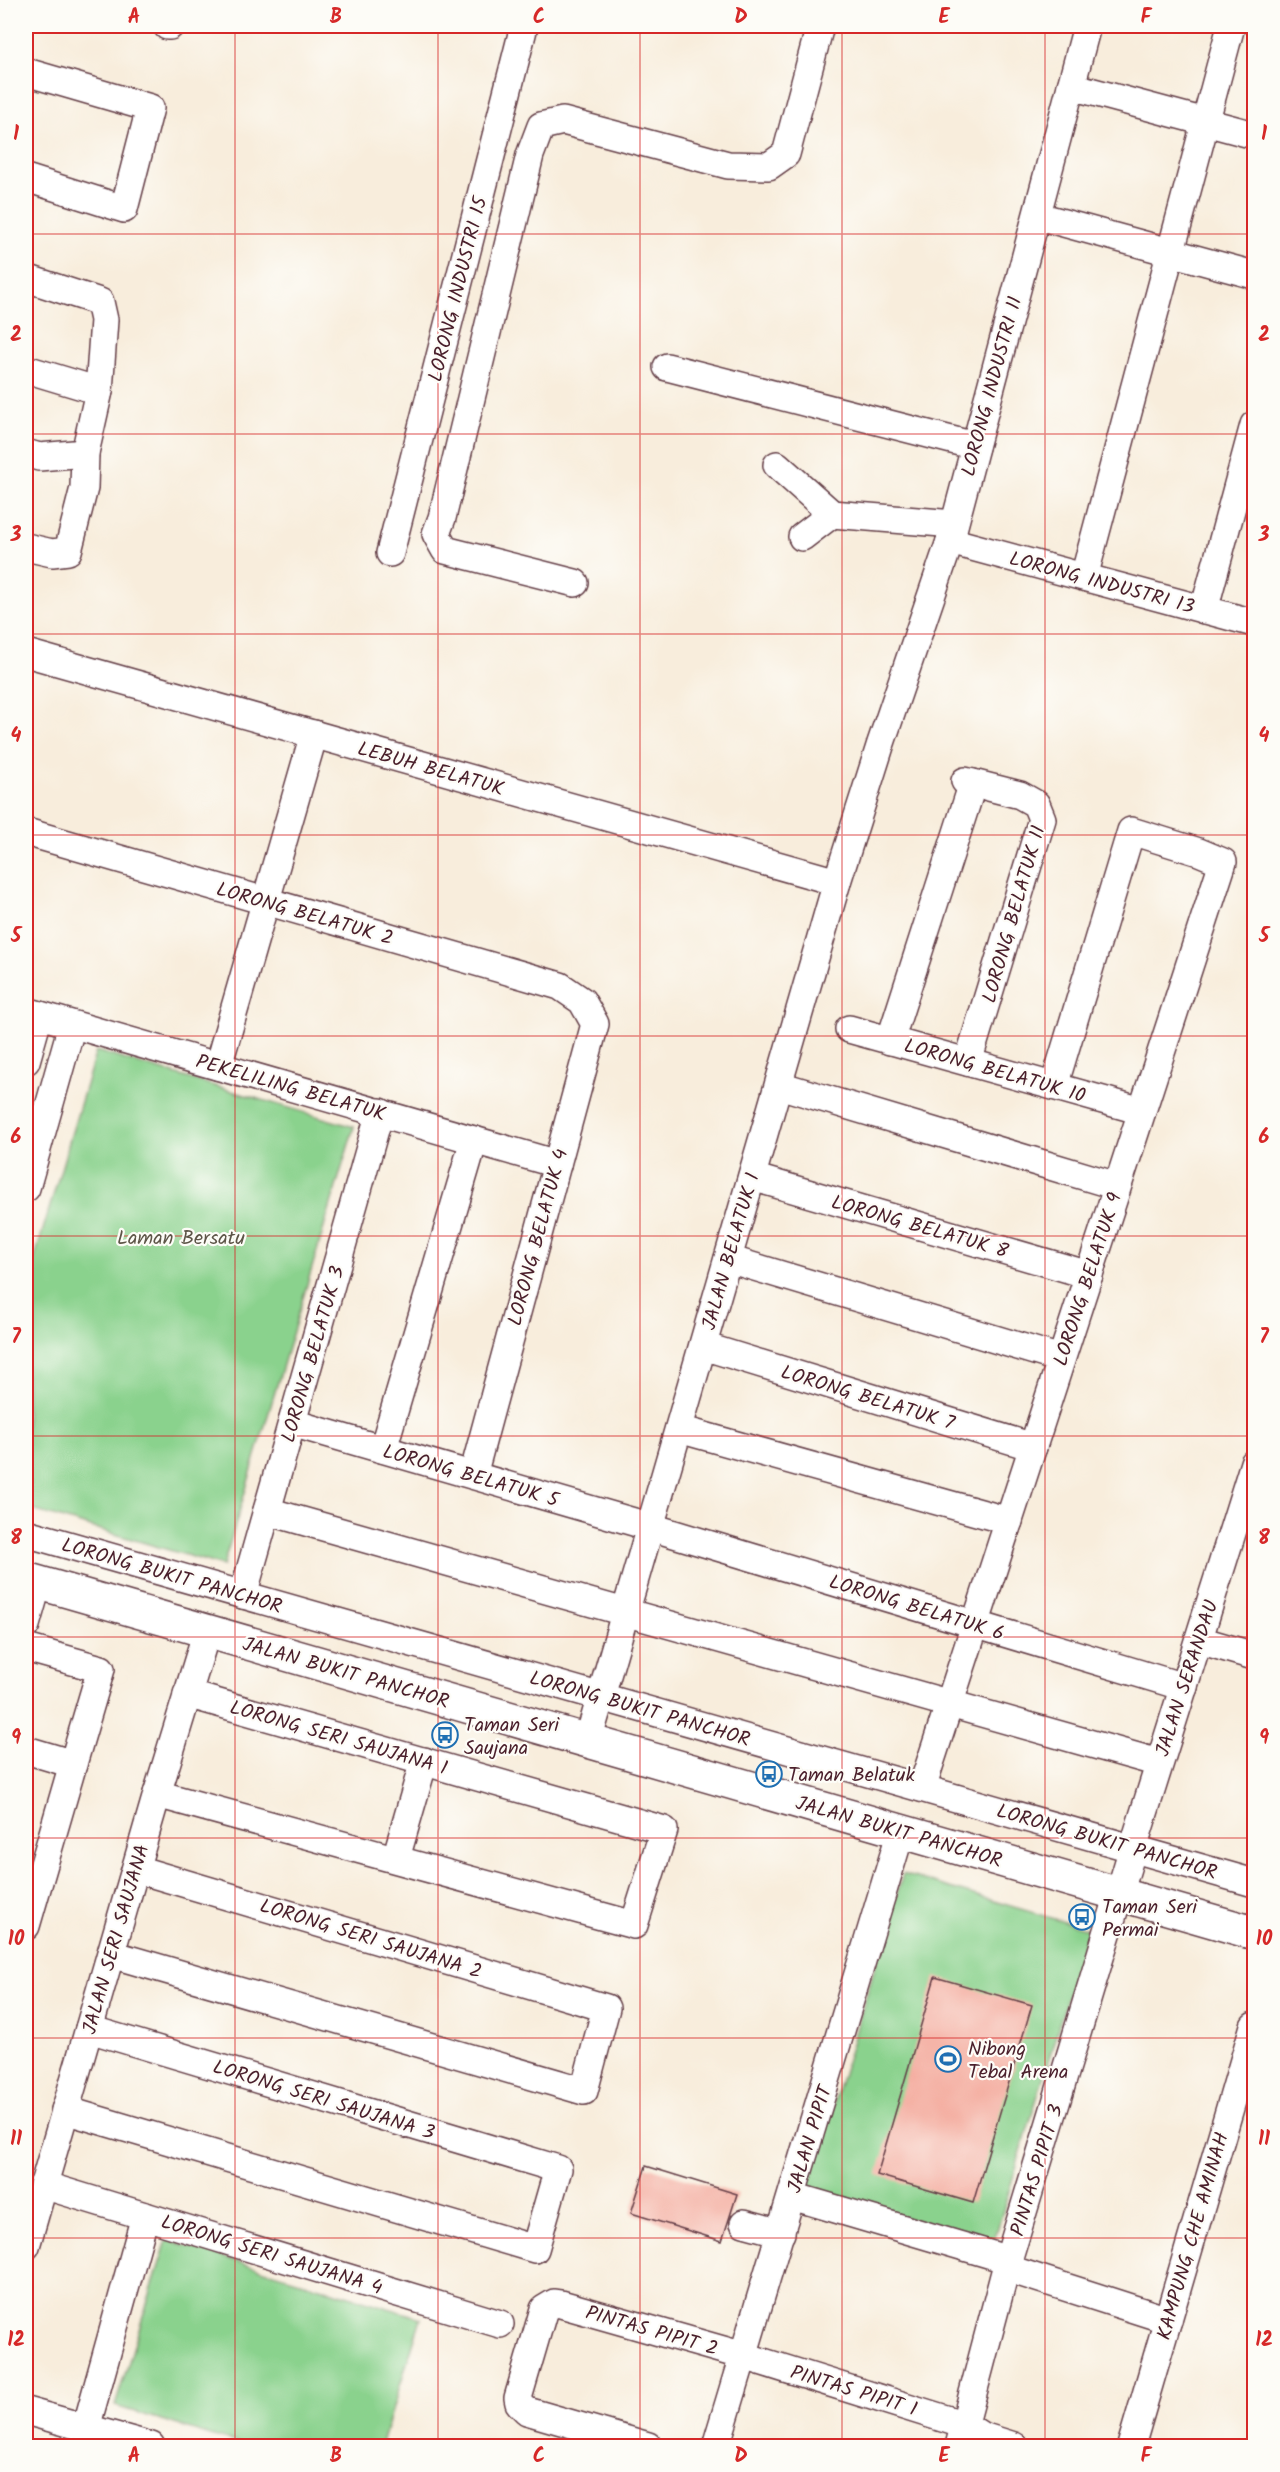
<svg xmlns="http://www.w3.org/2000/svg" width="1280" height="2472" viewBox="0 0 1280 2472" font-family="Kalam,sans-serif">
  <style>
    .green { fill: #8ad28d; stroke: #6a785c; stroke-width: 1.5 }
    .building { fill: #f4ada0 }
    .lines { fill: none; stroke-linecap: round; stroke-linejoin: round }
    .minor-casing { stroke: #643e46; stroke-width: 30 }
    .major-casing { stroke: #643e46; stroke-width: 36 }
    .minor { stroke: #fff; stroke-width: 27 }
    .major { stroke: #fff; stroke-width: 33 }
    .grid { fill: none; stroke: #d62828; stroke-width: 1.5; stroke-opacity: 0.55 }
    .labels { text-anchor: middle; stroke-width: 4.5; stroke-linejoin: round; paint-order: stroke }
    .street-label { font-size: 20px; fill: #4a1f2b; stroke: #fdfcf7 }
    .park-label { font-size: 20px; fill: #5d5548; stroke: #fdfcf7 }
    .poi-label { font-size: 20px; fill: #4a1f2b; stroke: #fdfcf7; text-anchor: start }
    .neatline { fill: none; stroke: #d62828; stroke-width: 2 }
    .grid-label { font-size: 20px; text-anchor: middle; font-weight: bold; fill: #d62828 }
  </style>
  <rect width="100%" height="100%" fill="#fdfcf7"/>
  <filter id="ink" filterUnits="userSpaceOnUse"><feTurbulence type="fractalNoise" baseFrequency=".0167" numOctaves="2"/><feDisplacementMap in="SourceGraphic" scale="12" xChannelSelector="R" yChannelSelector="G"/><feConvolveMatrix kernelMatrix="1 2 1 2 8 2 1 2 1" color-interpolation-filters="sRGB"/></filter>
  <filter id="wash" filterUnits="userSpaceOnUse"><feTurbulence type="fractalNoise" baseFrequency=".008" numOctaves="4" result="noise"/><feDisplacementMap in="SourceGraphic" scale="24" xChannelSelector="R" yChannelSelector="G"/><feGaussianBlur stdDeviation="1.35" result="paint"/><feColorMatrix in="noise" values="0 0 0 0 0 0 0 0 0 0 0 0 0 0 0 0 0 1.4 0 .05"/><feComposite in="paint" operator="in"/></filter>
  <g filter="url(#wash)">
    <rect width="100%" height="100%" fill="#f8eddc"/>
    <g class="green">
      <path d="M96,1051L354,1127L223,1566L26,1508V1287Z"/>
      <path d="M903,1874L1088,1929L993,2244L808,2189Z"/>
      <path d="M167,2240L421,2318L381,2446H247L115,2406Z"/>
    </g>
    <g id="blocks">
      <g class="building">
        <path d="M935,1977L1032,2005L973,2203L877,2175Z"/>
        <path d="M646,2166L737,2194L722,2241L631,2213Z"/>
      </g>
    </g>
  </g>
  <g filter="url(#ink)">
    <use href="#blocks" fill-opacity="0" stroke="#643e46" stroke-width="1.5"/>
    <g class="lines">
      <g class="minor-casing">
        <g id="minor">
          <path d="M167,26H170"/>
          <path d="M26,72L150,108L124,209L26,178"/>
          <path d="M1071,86L1254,135"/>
          <path d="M1038,216L1254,275"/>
          <path d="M26,278L100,302L104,320L99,391L85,453L84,488L68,551L52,553L26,547"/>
          <path d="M667,367L975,446"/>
          <path d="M26,369L99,391"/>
          <path d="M26,453L39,457L85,453"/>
          <path d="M777,465L832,514L954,524"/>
          <path d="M802,537L832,514"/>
          <path d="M950,541L1254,623"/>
          <path d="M390,553L524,26"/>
          <path d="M1084,577L1231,26"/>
          <path d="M575,583L445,550L436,534L442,518L530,155L541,126L563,121L728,165L769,166L786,154L820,26"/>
          <path d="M1204,610L1254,425"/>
          <path d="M26,653L837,882"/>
          <path d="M965,781L1020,795L1036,804L1042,819L968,1062"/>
          <path d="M26,832L560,986L582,1001L595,1024L473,1475"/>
          <path d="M26,1011L557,1164"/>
          <path d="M849,1029L1142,1111"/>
          <path d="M890,1041L973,783"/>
          <path d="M26,1061L39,1015"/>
          <path d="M218,1066L314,734"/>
          <path d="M779,1085L1117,1186"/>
          <path d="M752,1177L1089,1275"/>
          <path d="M26,1188L72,1025"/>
          <path d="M728,1259L1061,1359"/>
          <path d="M703,1346L1033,1447"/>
          <path d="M292,1423L651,1527L1184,1687"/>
          <path d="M679,1429L1009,1521"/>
          <path d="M383,1449L474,1140"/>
          <path d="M267,1511L1159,1763"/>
          <path d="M26,1533L1254,1883"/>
          <path d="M243,1595L380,1112"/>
          <path d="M26,1625L38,1583"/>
          <path d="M1199,1640L1254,1656"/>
          <path d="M26,1648L101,1669L73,1764L26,1750"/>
          <path d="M588,1741L837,882L881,743L950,541L1087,26"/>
          <path d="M922,1788L1223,862L1199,852L1131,831L1054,1086"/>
          <path d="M157,1794L634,1925L664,1830L187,1694"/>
          <path d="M396,1858L424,1761"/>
          <path d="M26,1926L73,1764"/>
          <path d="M111,1954L584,2091L606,2008L136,1869"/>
          <path d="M65,2110L535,2249L558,2169L89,2029"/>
          <path d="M43,2185L500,2324"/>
          <path d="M792,2196L1009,2260"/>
          <path d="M744,2223L781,2233"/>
          <path d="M26,2246L157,1794L207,1631"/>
          <path d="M1006,2268L1168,2320"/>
          <path d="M26,2411L151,2446"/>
          <path d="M86,2428L145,2216"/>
          <path d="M648,2446L527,2411L519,2403L518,2398L544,2309L554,2303L561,2304L744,2356L965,2425L982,2436L1014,2446"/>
          <path d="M716,2446L901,1831"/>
          <path d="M959,2446L1006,2268L1133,1848L1254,1463"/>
          <path d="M1131,2446L1254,2026"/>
        </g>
      </g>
      <g class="major-casing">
        <path id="major" d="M26,1579L1254,1933"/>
      </g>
      <use href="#minor" class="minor"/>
      <use href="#major" class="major"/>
    </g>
  </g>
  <path class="grid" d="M235,26V2446M438,26V2446M640,26V2446M842,26V2446M1045,26V2446M26,234H1254M26,434H1254M26,634H1254M26,835H1254M26,1036H1254M26,1236H1254M26,1436H1254M26,1637H1254M26,1838H1254M26,2038H1254M26,2238H1254"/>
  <defs>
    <g id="bus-ring" transform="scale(1.35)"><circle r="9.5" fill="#fdfcf7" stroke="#1f6fb2" stroke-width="1.5"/><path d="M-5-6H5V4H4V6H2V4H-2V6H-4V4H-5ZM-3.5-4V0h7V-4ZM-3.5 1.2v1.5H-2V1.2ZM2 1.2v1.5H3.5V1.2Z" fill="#1f6fb2"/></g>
    <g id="stadium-ring" transform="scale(1.35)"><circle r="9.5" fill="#fdfcf7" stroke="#1f6fb2" stroke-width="1.5"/><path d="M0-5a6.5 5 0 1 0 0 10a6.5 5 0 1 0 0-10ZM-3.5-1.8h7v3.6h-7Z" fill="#1f6fb2"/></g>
  </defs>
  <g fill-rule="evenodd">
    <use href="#bus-ring" x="445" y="1735"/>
    <use href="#bus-ring" x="769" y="1774"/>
    <use href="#bus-ring" x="1082" y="1917"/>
    <use href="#stadium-ring" x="948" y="2059"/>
  </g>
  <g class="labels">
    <g class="street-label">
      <text transform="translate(457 289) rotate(-76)" y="7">LORONG INDUSTRI 15</text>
      <text transform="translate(991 386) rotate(-75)" y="7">LORONG INDUSTRI 11</text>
      <text transform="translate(1102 582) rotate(15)" y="7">LORONG INDUSTRI 13</text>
      <text transform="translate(431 768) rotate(16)" y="7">LEBUH BELATUK</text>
      <text transform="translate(305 913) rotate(16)" y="7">LORONG BELATUK 2</text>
      <text transform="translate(1013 914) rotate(-74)" y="7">LORONG BELATUK 11</text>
      <text transform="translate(995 1070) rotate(16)" y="7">LORONG BELATUK 10</text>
      <text transform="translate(291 1087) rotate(16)" y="7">PEKELILING BELATUK</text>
      <text transform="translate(920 1226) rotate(16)" y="7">LORONG BELATUK 8</text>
      <text transform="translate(537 1237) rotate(-75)" y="7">LORONG BELATUK 4</text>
      <text transform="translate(730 1251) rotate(-74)" y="7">JALAN BELATUK 1</text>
      <text transform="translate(1087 1279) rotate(-72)" y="7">LORONG BELATUK 9</text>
      <text transform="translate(312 1354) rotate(-74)" y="7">LORONG BELATUK 3</text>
      <text transform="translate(868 1397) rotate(17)" y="7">LORONG BELATUK 7</text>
      <text transform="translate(471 1475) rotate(16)" y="7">LORONG BELATUK 5</text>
      <text transform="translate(172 1575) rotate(16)" y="7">LORONG BUKIT PANCHOR</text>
      <text transform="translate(917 1607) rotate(17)" y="7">LORONG BELATUK 6</text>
      <text transform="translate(346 1672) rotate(16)" y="7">JALAN BUKIT PANCHOR</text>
      <text transform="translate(1186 1678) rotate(-72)" y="7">JALAN SERANDAU</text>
      <text transform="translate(640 1708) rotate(16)" y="7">LORONG BUKIT PANCHOR</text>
      <text transform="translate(339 1737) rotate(16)" y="7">LORONG SERI SAUJANA 1</text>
      <text transform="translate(899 1831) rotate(16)" y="7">JALAN BUKIT PANCHOR</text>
      <text transform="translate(1107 1841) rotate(16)" y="7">LORONG BUKIT PANCHOR</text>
      <text transform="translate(371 1938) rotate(17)" y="7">LORONG SERI SAUJANA 2</text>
      <text transform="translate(115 1939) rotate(-74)" y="7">JALAN SERI SAUJANA</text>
      <text transform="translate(324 2099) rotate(17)" y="7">LORONG SERI SAUJANA 3</text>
      <text transform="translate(809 2139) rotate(-73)" y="7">JALAN PIPIT</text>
      <text transform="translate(1036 2170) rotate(-73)" y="7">PINTAS PIPIT 3</text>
      <text transform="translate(1192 2236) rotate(-74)" y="7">KAMPUNG CHE AMINAH</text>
      <text transform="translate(272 2254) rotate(17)" y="7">LORONG SERI SAUJANA 4</text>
      <text transform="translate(652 2330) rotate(16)" y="7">PINTAS PIPIT 2</text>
      <text transform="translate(854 2390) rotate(17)" y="7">PINTAS PIPIT 1</text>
    </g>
    <g class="park-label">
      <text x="181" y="1244">Laman Bersatu</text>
    </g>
    <g class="poi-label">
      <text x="464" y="1731">Taman Seri<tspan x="464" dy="23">Saujana</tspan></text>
      <text x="788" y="1781">Taman Belatuk</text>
      <text x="1102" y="1913">Taman Seri<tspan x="1102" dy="23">Permai</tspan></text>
      <text x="968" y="2055">Nibong<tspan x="968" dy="23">Tebal Arena</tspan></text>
    </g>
  </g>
  <rect width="1280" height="2472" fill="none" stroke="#fdfcf7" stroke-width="66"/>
  <rect x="33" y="33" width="1214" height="2406" class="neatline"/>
  <g class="grid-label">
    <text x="134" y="23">A</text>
    <text x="336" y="23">B</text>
    <text x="539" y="23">C</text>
    <text x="741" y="23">D</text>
    <text x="944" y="23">E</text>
    <text x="1146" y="23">F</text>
    <text x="16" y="140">1</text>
    <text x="1264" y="140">1</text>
    <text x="16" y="341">2</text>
    <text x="1264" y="341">2</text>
    <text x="16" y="541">3</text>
    <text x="1264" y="541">3</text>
    <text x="16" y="742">4</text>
    <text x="1264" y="742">4</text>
    <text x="16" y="942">5</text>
    <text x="1264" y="942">5</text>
    <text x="16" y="1143">6</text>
    <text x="1264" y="1143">6</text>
    <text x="16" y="1343">7</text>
    <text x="1264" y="1343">7</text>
    <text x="16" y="1544">8</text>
    <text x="1264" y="1544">8</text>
    <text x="16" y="1744">9</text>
    <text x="1264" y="1744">9</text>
    <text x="16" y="1945">10</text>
    <text x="1264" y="1945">10</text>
    <text x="16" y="2145">11</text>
    <text x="1264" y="2145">11</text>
    <text x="16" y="2346">12</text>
    <text x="1264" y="2346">12</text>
    <text x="134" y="2462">A</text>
    <text x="336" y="2462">B</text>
    <text x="539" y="2462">C</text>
    <text x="741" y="2462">D</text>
    <text x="944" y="2462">E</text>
    <text x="1146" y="2462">F</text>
  </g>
</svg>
